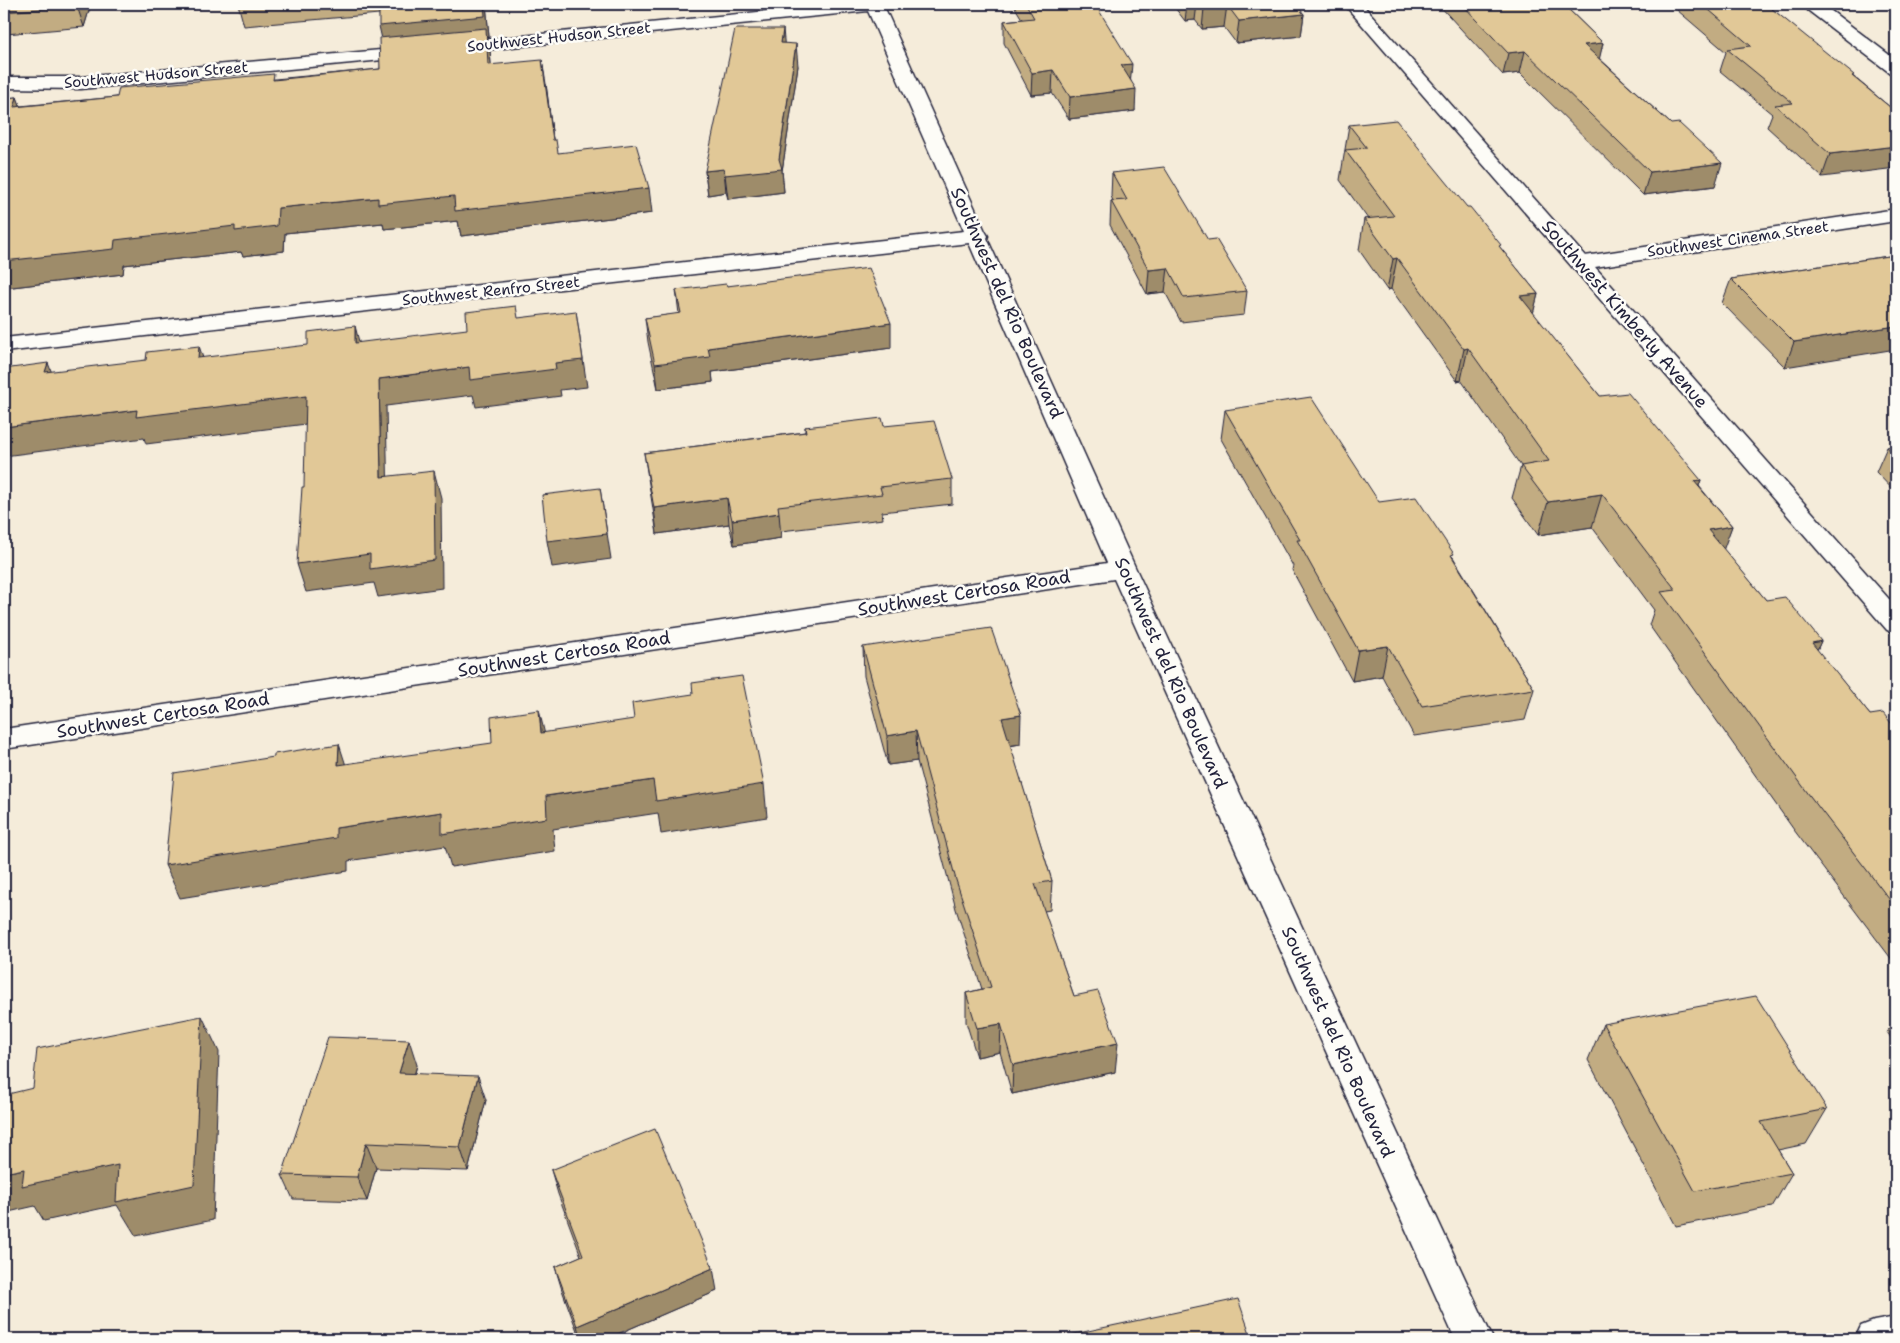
<svg xmlns="http://www.w3.org/2000/svg" width="1900" height="1343" viewBox="0 0 1900 1343" font-family="'Shantell Sans',sans-serif">
  <style>
    .lines { fill: none; stroke-linecap: round; stroke-linejoin: round }
    .minor-casing { stroke: #22223b; stroke-width: 3 }
    .minor { fill: #fdfcf7; fill-rule: evenodd }
    .wall { fill: #c2ac82; stroke: #22223b }
    .shaded-wall { fill: #9e8c6a; stroke: #22223b }
    .building { fill: #e1c897; stroke: #22223b }
    .labels { text-anchor: middle; stroke-width: 5; stroke-linejoin: round; paint-order: stroke }
    .far-street-label { font-size: 15px; fill: #22223b; stroke: #fdfcf7 }
    .street-label { font-size: 18px; fill: #22223b; stroke: #fdfcf7 }
  </style>
  <rect width="100%" height="100%" fill="#f5ecda"/>
  <filter id="ink" filterUnits="userSpaceOnUse"><feTurbulence type="fractalNoise" baseFrequency=".02" numOctaves="2"/><feDisplacementMap in="SourceGraphic" scale="10" xChannelSelector="R" yChannelSelector="G"/><feConvolveMatrix kernelMatrix="1 2 1 2 8 2 1 2 1" color-interpolation-filters="sRGB"/></filter>
  <g filter="url(#ink)">
    <g class="lines">
      <g class="minor-casing">
        <g id="minor">
          <path d="M835,4H883L985,231L988,236L987,238L1136,569L1493,1339H1455L1114,579L4,749V729L1107,563L969,243L4,352V338L964,231L868,11L414,57L81,89L4,88V77H81L414,47Z"/>
          <path d="M1344,4H1362L1585,256L1896,209V221L1595,267L1896,607V633L1887,630Z"/>
          <path d="M1803,4H1822L1896,60V74L1890,73L1805,8Z"/>
          <path d="M1896,1317V1339H1855L1861,1326L1874,1321Z"/>
        </g>
      </g>
      <use href="#minor" class="minor"/>
    </g>
    <g class="wall">
      <path d="M4,4H91L84,27L6,34L4,28Z"/>
      <path d="M238,4H486L489,37L487,38L490,51L491,65L546,84L553,140L558,153L652,213L461,236L458,221L384,229L383,223L285,233L284,251L243,256L241,252L124,265L123,274L4,288V98L17,97L20,106L117,97L275,79L380,69L382,38L379,14L244,26Z"/>
      <path d="M1013,4H1095L1131,81L1135,111L1069,119L1052,93L1031,95L1004,43V21L1022,19Z"/>
      <path d="M1172,4H1295L1304,14L1301,36L1236,43L1224,27L1202,29L1195,20L1185,21Z"/>
      <path d="M1438,4H1563L1603,43L1599,58L1671,124L1715,186L1643,195L1520,73L1503,75Z"/>
      <path d="M1670,4H1766L1896,112L1822,177L1767,127L1772,114L1720,71L1726,52Z"/>
      <path d="M784,43L798,66L782,171L784,192L728,199L726,192L708,195L705,171Z"/>
      <path d="M1349,125L1467,207L1538,294L1533,313L1600,396L1701,480L1699,486L1732,526L1723,549L1766,600L1821,641L1817,650L1870,715L1896,729V965L1794,830L1649,625L1654,610L1592,527L1538,535L1512,498L1521,466L1461,380L1457,381L1391,289L1387,290L1359,250L1364,219H1368L1340,180Z"/>
      <path d="M1112,173L1208,240L1247,291L1244,315L1181,322L1165,292L1147,294L1110,225L1111,201H1113L1111,196Z"/>
      <path d="M1896,255L1785,367L1722,303L1731,279Z"/>
      <path d="M727,286L891,348L712,372L713,382L658,389L648,342L645,318L679,314L676,290Z"/>
      <path d="M1225,410L1379,502L1453,557L1534,689L1525,720L1414,736L1382,676L1352,681L1292,570L1293,566L1221,439Z"/>
      <path d="M884,426L952,479V504L882,512L883,519L781,531V538L734,545L729,524L657,534L644,453L805,432V427Z"/>
      <path d="M1896,446V493L1876,472L1887,447Z"/>
      <path d="M863,647L1020,744L1010,746L1052,881L1050,910L1044,911L1074,996L1115,1072L1012,1094L1000,1052L977,1057L966,1022V993L982,989L956,909L917,761L888,765L864,676Z"/>
      <path d="M1896,1016V1045L1887,1032Z"/>
      <path d="M1603,1024L1827,1109L1806,1144L1778,1150L1792,1173L1772,1207L1676,1226L1588,1060Z"/>
      <path d="M417,1065L415,1073L486,1100L468,1171L376,1168L367,1201L293,1199L282,1175Z"/>
      <path d="M551,1170L717,1291L606,1339H580L562,1290L555,1267L581,1256L558,1194Z"/>
    </g>
    <g class="shaded-wall">
      <path d="M77,4H91L84,27L77,6Z"/>
      <path d="M484,4H486L489,37L487,38L490,51L493,89L384,48L379,26Z"/>
      <path d="M1187,4H1197L1195,20L1185,21Z"/>
      <path d="M1227,5L1224,27L1202,29L1204,8Z"/>
      <path d="M1304,14L1301,36L1236,43L1239,21Z"/>
      <path d="M783,29L785,51L781,43Z"/>
      <path d="M1603,43L1598,65L1584,45Z"/>
      <path d="M796,44L798,66L782,171L784,192L728,199L725,175L779,159Z"/>
      <path d="M1525,51L1520,73L1503,75L1508,53Z"/>
      <path d="M542,60L546,84L556,164L553,140Z"/>
      <path d="M1132,64L1130,86L1121,65Z"/>
      <path d="M1053,70L1052,93L1031,95L1032,73Z"/>
      <path d="M1136,89L1135,111L1069,119L1070,97Z"/>
      <path d="M17,97L26,121L14,107Z"/>
      <path d="M1896,146V168L1822,177L1830,154Z"/>
      <path d="M1722,163L1715,186L1643,195L1650,172Z"/>
      <path d="M724,169L726,192L708,195L705,171Z"/>
      <path d="M649,188L652,213L461,236L458,221L384,229L383,223L285,233L284,251L243,256L241,252L124,265L123,274L4,288V261L278,208L378,198Z"/>
      <path d="M1397,258L1391,289L1387,290L1393,259Z"/>
      <path d="M1168,268L1165,292L1147,294L1149,270Z"/>
      <path d="M1538,294L1530,326L1520,296Z"/>
      <path d="M576,311L587,387L560,390L561,396L476,407L473,395L386,406L388,505L381,477L379,379L469,367L555,363Z"/>
      <path d="M891,323V348L712,372L713,382L658,389L655,364L708,348Z"/>
      <path d="M355,326L362,353L355,343Z"/>
      <path d="M1896,326V349L1785,367L1794,342Z"/>
      <path d="M199,346L208,373L198,358Z"/>
      <path d="M1468,348L1461,380L1457,381L1464,349Z"/>
      <path d="M48,363L59,391L45,372Z"/>
      <path d="M306,396L314,423L146,444L144,438L4,456V427L137,410Z"/>
      <path d="M434,471L441,498L442,588L378,597L374,583L306,592L297,564Z"/>
      <path d="M1701,480L1689,512L1694,481Z"/>
      <path d="M600,488L611,559L552,567L547,541Z"/>
      <path d="M1602,494L1592,527L1538,535L1548,502Z"/>
      <path d="M727,498L729,524L657,534L654,508Z"/>
      <path d="M779,513L781,538L734,545L732,520Z"/>
      <path d="M1732,526L1720,559L1708,530Z"/>
      <path d="M1821,641L1806,675L1812,643Z"/>
      <path d="M1388,646L1382,676L1352,681L1358,650Z"/>
      <path d="M539,710L547,743L541,733Z"/>
      <path d="M1021,715L1020,744L1001,747L1002,718Z"/>
      <path d="M916,731L917,761L888,765L887,736Z"/>
      <path d="M339,744L350,778L338,765Z"/>
      <path d="M653,780L764,784L767,817L661,834L658,813L553,829L555,851L451,867L445,846L348,861V871L180,898L165,865L336,828Z"/>
      <path d="M202,1016L219,1052L213,1220L136,1236L117,1205L44,1221L35,1206L4,1213V1173L24,1169Z"/>
      <path d="M1001,1024L1000,1052L977,1057V1028Z"/>
      <path d="M409,1040L417,1065L408,1097L399,1073Z"/>
      <path d="M1118,1043L1115,1072L1012,1094L1013,1065Z"/>
      <path d="M478,1076L486,1100L468,1171L460,1147Z"/>
      <path d="M366,1143L376,1168L367,1201L357,1177Z"/>
      <path d="M713,1268L717,1291L606,1339H581L577,1326Z"/>
    </g>
    <g class="building">
      <path d="M4,4H77V6L4,12Z"/>
      <path d="M379,4H484L485,16L379,26Z"/>
      <path d="M1026,4H1095L1132,64L1121,65L1136,89L1070,97L1053,70L1032,73L1004,21L1034,18Z"/>
      <path d="M1201,4H1295L1304,14L1239,21L1227,5L1204,8Z"/>
      <path d="M1462,4H1563L1603,43L1584,45L1671,124L1679,123L1722,163L1650,172L1525,51L1508,53Z"/>
      <path d="M1702,4H1766L1854,75L1852,76L1896,112V114L1895,115L1896,116V146L1830,154L1775,105L1793,103L1727,49L1751,46Z"/>
      <path d="M486,28L488,65L542,60L553,140H556L558,153L636,144L649,188L455,211L454,196L378,204V198L278,208L277,226L235,231V226L115,240L114,249L4,261V98L17,97L14,107L117,97L119,88L274,74L273,80L380,69L379,38Z"/>
      <path d="M735,29H783L781,43L796,44L779,159L782,169L725,175L724,169L705,171Z"/>
      <path d="M1396,120L1467,207H1470L1501,245L1499,246L1538,294L1520,296L1600,396L1628,393L1701,480L1694,481L1732,526L1708,530L1766,600L1785,597L1821,641L1812,643L1870,715L1883,713L1896,729V908L1810,796L1661,592L1676,590L1602,494L1548,502L1521,466L1549,461L1468,348L1464,349L1397,258L1393,259L1364,219L1394,216L1345,150L1367,148L1349,125Z"/>
      <path d="M1164,167L1208,240L1216,239L1247,291L1184,298L1168,268L1149,270L1111,201L1127,200L1112,173Z"/>
      <path d="M1896,255V326L1794,342L1731,279Z"/>
      <path d="M869,268L891,323L708,348L710,357L655,364L645,318L681,313L676,290L726,284L727,286Z"/>
      <path d="M516,306L518,318L576,311L583,360L555,363L556,369L470,380L469,367L379,379L381,477L434,471L435,560L370,569V554L297,564L302,487H304L306,396L136,417L137,410L4,427V369L48,363L45,372L146,360L147,352L199,346L198,358L308,345V332L355,326V343L467,329L466,312Z"/>
      <path d="M1311,397L1379,502L1416,497L1454,554L1451,555L1534,689L1422,706L1388,646L1358,650L1297,540H1300L1225,410Z"/>
      <path d="M882,418L884,426L934,421L952,479L880,487L882,494L778,506L779,513L732,520L727,498L654,508L644,453L806,432L805,427Z"/>
      <path d="M1896,446V457L1887,447Z"/>
      <path d="M600,488L607,534L547,541L542,495Z"/>
      <path d="M991,628L1021,715L1002,718L1052,881L1035,884L1074,996L1098,991L1118,1043L1013,1065L1001,1024L977,1028L966,993L991,987L956,880L916,731L887,736L863,647Z"/>
      <path d="M742,676L764,784L656,801L653,780L546,796L547,818L442,834V812L336,828V838L165,865L174,773L274,757V754L339,744L338,765L492,743L491,717L539,710L541,733L634,719L632,703L693,694L692,683Z"/>
      <path d="M1756,996L1827,1109L1761,1122L1792,1173L1695,1191L1603,1024Z"/>
      <path d="M202,1016L194,1185L116,1202L118,1165L22,1186L24,1169L4,1173V1095L33,1088L37,1049Z"/>
      <path d="M328,1037L409,1040L399,1073L478,1076L460,1147L366,1143L357,1177L282,1175Z"/>
      <path d="M655,1129L713,1268L577,1326L555,1267L583,1255L551,1170Z"/>
      <path d="M1238,1299L1252,1339H1060V1337Z"/>
    </g>
  </g>
  <g class="labels">
    <g class="far-street-label">
      <text transform="translate(559 37) rotate(-6)" y="5">Southwest Hudson Street</text>
      <text transform="translate(156 75) rotate(-5)" y="5">Southwest Hudson Street</text>
      <text transform="translate(1738 239) rotate(-8)" y="5">Southwest Cinema Street</text>
      <text transform="translate(491 291) rotate(-6)" y="5">Southwest Renfro Street</text>
    </g>
    <g class="street-label">
      <text transform="translate(1007 303) rotate(66)" y="6">Southwest del Rio Boulevard</text>
      <text transform="translate(1625 314) rotate(49)" y="6">Southwest Kimberly Avenue</text>
      <text transform="translate(964 593) rotate(-9)" y="6">Southwest Certosa Road</text>
      <text transform="translate(564 654) rotate(-9)" y="6">Southwest Certosa Road</text>
      <text transform="translate(1171 673) rotate(66)" y="6">Southwest del Rio Boulevard</text>
      <text transform="translate(163 715) rotate(-9)" y="6">Southwest Certosa Road</text>
      <text transform="translate(1338 1042) rotate(66)" y="6">Southwest del Rio Boulevard</text>
    </g>
  </g>
  <rect width="1900" height="1343" fill="none" stroke="#fdfcf7" stroke-width="20"/>
  <rect x="10" y="10" width="1880" height="1323" fill="none" stroke="#22223b" stroke-width="2" filter="url(#ink)"/>
</svg>
